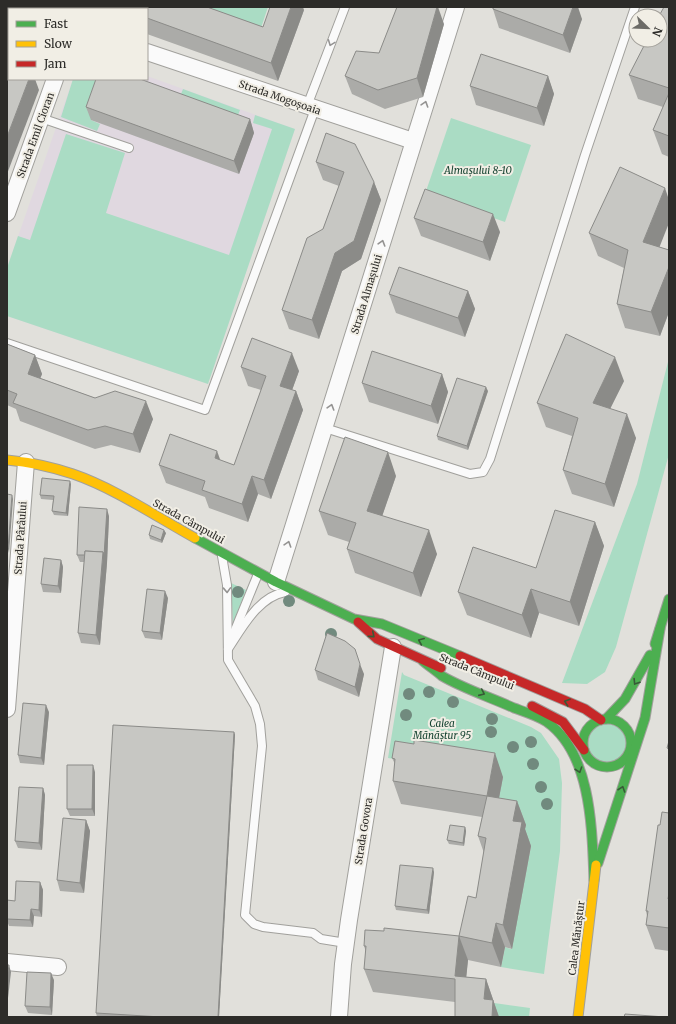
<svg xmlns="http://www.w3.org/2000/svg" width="676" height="1024" viewBox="0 0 676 1024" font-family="Merriweather,serif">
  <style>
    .education { fill: #e0d8e0 }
    .green { fill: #aadcc4 }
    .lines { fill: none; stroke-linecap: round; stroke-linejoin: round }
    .lane-casing { stroke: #a1a09c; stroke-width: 10 }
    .street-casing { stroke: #a1a09c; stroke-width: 18 }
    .fast-casing { stroke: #a1a09c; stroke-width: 11 }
    .slow-casing { stroke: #a1a09c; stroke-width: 11 }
    .jam-casing { stroke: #a1a09c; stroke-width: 11 }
    .lane { stroke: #fafafa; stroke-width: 8 }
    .street { stroke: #fafafa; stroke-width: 16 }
    .fast { stroke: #4caf50; stroke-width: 9 }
    .slow { stroke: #ffc107; stroke-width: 9 }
    .jam { stroke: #c62828; stroke-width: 9 }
    .tree { fill: #718a7e }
    .wall { fill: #ababa8 }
    .shaded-wall { fill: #8b8b88 }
    .building { fill: #c7c7c3; stroke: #8b8b88 }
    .oneway { stroke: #949392 }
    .oneway2 { stroke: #385a37 }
    .labels { text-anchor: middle; stroke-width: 4; stroke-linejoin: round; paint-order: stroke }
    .street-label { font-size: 10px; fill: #2d2c29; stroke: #f1eee5 }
    .park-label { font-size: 10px; font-style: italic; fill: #154331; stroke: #f1eee5 }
  </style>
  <rect width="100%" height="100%" fill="#e1e0db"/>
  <path class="education" d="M147,76L295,129L208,384L7,316V268L73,79H147Z"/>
  <g class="green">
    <path d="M199,7H268L261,28Z"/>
    <path d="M73,79H106L91,120L100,124L97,131L61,117Z"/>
    <path d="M183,89L240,110L234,125L177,104Z"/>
    <path d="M255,115L295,129L208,384L7,316V268L18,236L30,240L66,134L125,153L106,213L229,255L272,129L253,123Z"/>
    <path d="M451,118L531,145L505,222L425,194Z"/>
    <path d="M669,358V454L616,647L605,672L587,684L562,683L637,484Z"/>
    <path d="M231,583L246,590L233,624Z"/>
    <path d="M402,672L404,675L531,727L541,733L559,759L562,783L560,851L544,974L501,967L505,947L511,949L531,846L423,764L388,758Z"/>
    <circle cx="607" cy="743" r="19"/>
    <path d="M494,1003L530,1008L529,1017H493Z"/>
  </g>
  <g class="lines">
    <g class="lane-casing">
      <g id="lane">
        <path d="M307,106L345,7"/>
        <path d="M41,118L129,148"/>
        <path d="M7,343L205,410L315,109"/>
        <path d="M325,428L470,474L483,472L490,459L585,155L635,7"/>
        <path d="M222,556L227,585L228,660L255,706L260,724L262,746L245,915L254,924L263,927L313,933L321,939L346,943"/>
        <path d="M233,635L258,574"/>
        <path d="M228,649C242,628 258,597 285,592"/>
      </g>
    </g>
    <g class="street-casing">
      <g id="street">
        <path d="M12,7L18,9"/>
        <path d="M79,9L80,7"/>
        <path d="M147,52L413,141"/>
        <path d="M7,213L55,79"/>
        <path d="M276,582L456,7"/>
        <path d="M7,709L26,462"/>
        <path d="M7,962L58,967"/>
        <path d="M339,1017L343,964L349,920L393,647"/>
      </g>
    </g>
    <g class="fast-casing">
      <g id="fast">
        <path d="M195,538L276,582L354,619L382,624L460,656"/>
        <path d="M655,644L669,599"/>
        <path d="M423,661C429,666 436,671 442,676C462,688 492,698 514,708C525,712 538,716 547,722C592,754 592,831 594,880"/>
        <path d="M606,719L625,699L650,655"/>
        <circle cx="607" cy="743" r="24"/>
        <path d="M598,863L645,718L660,629"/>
      </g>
    </g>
    <g class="slow-casing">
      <g id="slow">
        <path d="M7,460C29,462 52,467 73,474C114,488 157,517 195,538"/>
        <path d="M578,1017L596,865"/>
      </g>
    </g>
    <g class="jam-casing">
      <g id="jam">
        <path d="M358,622L377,639L441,668"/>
        <path d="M460,656L585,709L601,720"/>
        <path d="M532,706L563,722L584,750"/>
      </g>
    </g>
    <use href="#lane" class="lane"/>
    <use href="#street" class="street"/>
    <use href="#fast" class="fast"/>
    <use href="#slow" class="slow"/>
    <use href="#jam" class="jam"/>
  </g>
  <g class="tree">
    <circle cx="238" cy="592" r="6"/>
    <circle cx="289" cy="601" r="6"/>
    <circle cx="331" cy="634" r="6"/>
    <circle cx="429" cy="692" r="6"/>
    <circle cx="409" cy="694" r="6"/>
    <circle cx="453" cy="702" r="6"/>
    <circle cx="406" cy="715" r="6"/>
    <circle cx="492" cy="719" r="6"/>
    <circle cx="491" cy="732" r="6"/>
    <circle cx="531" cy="742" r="6"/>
    <circle cx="513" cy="747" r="6"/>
    <circle cx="533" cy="764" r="6"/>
    <circle cx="541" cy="787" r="6"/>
    <circle cx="547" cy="804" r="6"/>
  </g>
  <g class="wall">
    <path d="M119,7H207L263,27L304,10L278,81L147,34V9H120Z"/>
    <path d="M669,7V157L662,154L653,130L663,107L638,99L629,75Z"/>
    <path d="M493,9L582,19L570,53L499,28Z"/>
    <path d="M444,24L423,97L385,109L352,94L345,76L379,53Z"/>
    <path d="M548,76L554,94L544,126L476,105L470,86Z"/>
    <path d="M86,107L250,119L254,133L239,174L91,120Z"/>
    <path d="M316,162L374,182L381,200L361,259L342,271L319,339L289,329L282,310L323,229L339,186L323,180Z"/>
    <path d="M414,218L500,232L490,261L421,236Z"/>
    <path d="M589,233L659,247L669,250V312L660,336L625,328L617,304L624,268L598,256Z"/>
    <path d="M468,291L475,309L465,337L396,313L389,294Z"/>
    <path d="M7,344L35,355L42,374L40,378L153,419L140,453L111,445L95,449L20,421L16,409L7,405Z"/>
    <path d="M241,367L299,371L292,390L296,391L303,410L271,499L258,494L248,522L209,508L205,497L166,483L159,465L220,461L234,465L261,390L248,386Z"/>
    <path d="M442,374L448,392L438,424L369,402L362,383Z"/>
    <path d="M624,381L610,409L636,438L614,507L572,494L563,470L572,436L546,427L537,403Z"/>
    <path d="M488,391L468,450L438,440L437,436Z"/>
    <path d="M396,476L382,516L437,554L421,597L355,573L347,549L349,542L328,535L319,511Z"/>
    <path d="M71,484L68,516L54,515L52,511L53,500L41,499L40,495Z"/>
    <path d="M109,516L107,563L100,645L81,643L78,633L84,562H80L77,555Z"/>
    <path d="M595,522L604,546L579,626L539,613L531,638L467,615L458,592L536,568Z"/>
    <path d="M166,533L162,543L150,539L149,535Z"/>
    <path d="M61,560L63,567L61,593L43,592L41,584Z"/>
    <path d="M168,598L162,640L145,638L142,631Z"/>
    <path d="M315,670L364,674L359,697L318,680Z"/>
    <path d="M49,712L44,765L20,763L18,755Z"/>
    <path d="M234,732L235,735L219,1017H97L96,1013Z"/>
    <path d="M392,758L503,777L499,798L517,801L526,825L525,829L531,846L512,949L505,947L501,967L468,960L466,977L486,979L499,1017L455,1002L373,992L364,969L366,952L364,946L459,936L476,898L484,853L478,836L482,817L401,804L393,781L395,764Z"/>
    <path d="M95,772V816H70L67,809Z"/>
    <path d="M43,788L45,795L42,850L18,848L15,841Z"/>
    <path d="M669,813V951L655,949L646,925L647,916L646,911L660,825Z"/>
    <path d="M86,820L90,831L84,893L60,891L57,880Z"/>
    <path d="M465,827L466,831L464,846L449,844L447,840Z"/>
    <path d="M434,872L429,914L396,910L395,906Z"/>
    <path d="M40,882L43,890L42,917L34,916L33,927L9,926L7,921V900L15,901Z"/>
    <path d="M54,980L52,1015L28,1013L25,1006Z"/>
  </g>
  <g class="shaded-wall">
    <path d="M291,7H303L304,10L278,81L271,63Z"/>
    <path d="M437,7H438L444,24L423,97L417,78Z"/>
    <path d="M573,7H578L582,19L570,53L563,35Z"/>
    <path d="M548,76L554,94L544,126L537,108Z"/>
    <path d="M29,79H35L39,90L7,174V137Z"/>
    <path d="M250,119L254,133L239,174L234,161Z"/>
    <path d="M374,182L381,200L361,259L342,271L319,339L312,320L335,253Z"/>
    <path d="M665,188L669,200V223L652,266L643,242Z"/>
    <path d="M493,214L500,232L490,261L483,242Z"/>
    <path d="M669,267V312L660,336L651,312Z"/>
    <path d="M468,291L475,309L465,337L458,318Z"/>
    <path d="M292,353L299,371L287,404L280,386Z"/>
    <path d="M35,355L42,374L35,392L28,374Z"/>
    <path d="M615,357L624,381L601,427L593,403Z"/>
    <path d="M442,374L448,392L438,424L431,406Z"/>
    <path d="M486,387L488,391L468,450L467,446Z"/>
    <path d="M296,391L303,410L271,499L264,480Z"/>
    <path d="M146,401L153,419L140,453L133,434Z"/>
    <path d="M627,414L636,438L614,507L605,484Z"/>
    <path d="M217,451L224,470L215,458Z"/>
    <path d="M388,452L396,476L376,534L367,511Z"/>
    <path d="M252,476L258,494L248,522L242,504Z"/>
    <path d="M70,481L71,484L68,516L66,513Z"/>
    <path d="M12,495L13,499L9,553L8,549Z"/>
    <path d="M107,509L109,516L107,563L100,645L96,635Z"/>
    <path d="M595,522L604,546L579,626L570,602Z"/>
    <path d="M164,530L166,533L162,543L161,540Z"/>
    <path d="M429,530L437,554L421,597L413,573Z"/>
    <path d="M61,560L63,567L61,593L58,586Z"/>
    <path d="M531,589L539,613L531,638L522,615Z"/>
    <path d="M165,591L168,598L162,640L160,633Z"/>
    <path d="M360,664L364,674L359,697L355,687Z"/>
    <path d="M46,705L49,712L44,765L41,758Z"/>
    <path d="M234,732L235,735L219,1017H218Z"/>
    <path d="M495,753L503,777L495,819L487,796Z"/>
    <path d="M93,765L95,772V816L92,809Z"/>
    <path d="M43,788L45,795L42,850L39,843Z"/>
    <path d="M517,801L526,825L525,829L531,846L512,949L503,925L513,821Z"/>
    <path d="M86,820L90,831L84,893L80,883Z"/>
    <path d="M465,827L466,831L464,846L463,843Z"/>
    <path d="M433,868L434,872L429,914L427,910Z"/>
    <path d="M40,882L43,890L42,917L39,910Z"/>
    <path d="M31,909L34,916L33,927L30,920Z"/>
    <path d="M496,923L505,947L501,967L492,943Z"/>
    <path d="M459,936L468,960L464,1000L455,976Z"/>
    <path d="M9,965L11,972L7,1007V979Z"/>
    <path d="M51,973L54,980L52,1015L50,1007Z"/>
    <path d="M486,979L499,1017H491L484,999Z"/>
  </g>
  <g class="building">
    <path d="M124,7H207L263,27L270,7H291L271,63L147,18V9H126Z"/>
    <path d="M397,7H437L417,78L378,90L345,76L356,51L379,53Z"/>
    <path d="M493,7H573L563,35L493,9Z"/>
    <path d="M664,7H669V88L629,75L647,40H660V16H659Z"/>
    <path d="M7,32L9,33V79H29L7,137Z"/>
    <path d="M481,54L548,76L537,108L470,86Z"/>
    <path d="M96,79H140L250,119L234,161L86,107Z"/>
    <path d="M669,93V136L653,130Z"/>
    <path d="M326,133L355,144L374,182L354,241L335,253L312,320L282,310L307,238L323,229L344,172L316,162Z"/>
    <path d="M620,167L665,188L643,242L669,250V267L651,312L617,304L628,250L589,233Z"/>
    <path d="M425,189L493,214L483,242L414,218Z"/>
    <path d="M399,267L468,291L458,318L389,294Z"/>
    <path d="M566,334L615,357L593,403L627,414L605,484L563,470L578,418L537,403Z"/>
    <path d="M252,338L292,353L280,386L296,391L264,480L252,476L242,504L202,490L205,481L159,465L170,434L217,451L215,458L234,465L266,376L241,367Z"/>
    <path d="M7,344L35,355L28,374L95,398L115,391L146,401L133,434L105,426L88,430L13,403L17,394L7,390Z"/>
    <path d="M372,351L442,374L431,406L362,383Z"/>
    <path d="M457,378L486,387L467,446L437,436Z"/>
    <path d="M345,437L388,452L367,511L429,530L413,573L347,549L356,523L319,511Z"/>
    <path d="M42,478L70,481L66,513L52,511L54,496L40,495Z"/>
    <path d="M7,494L12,495L8,549H7Z"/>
    <path d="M79,507L107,509L104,556L103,552L85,551V555H77Z"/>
    <path d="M555,510L595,522L570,602L531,589L522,615L458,592L473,547L536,568Z"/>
    <path d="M152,525L164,530L161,540L149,535Z"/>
    <path d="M85,551L103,552L96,635L78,633Z"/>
    <path d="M44,558L61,560L58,586L41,584Z"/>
    <path d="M147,589L165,591L160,633L142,631Z"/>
    <path d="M327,633L345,641L355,649L360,664L355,687L315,670Z"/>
    <path d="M23,703L46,705L41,758L18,755Z"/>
    <path d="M113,725L234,732L218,1017H161L96,1013Z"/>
    <path d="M414,740L495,753L487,796L517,801L513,821L522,822L503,925L496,923L492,943L459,936L468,896L476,898L486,838L478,836L487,796L393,781L395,759L392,758L395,741L414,744Z"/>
    <path d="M669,741V749L667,748Z"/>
    <path d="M67,765H93L92,809H67Z"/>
    <path d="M19,787L43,788L39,843L15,841Z"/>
    <path d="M662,812L669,813V893L668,899H669V928L646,925L648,911H646L658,825H660Z"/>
    <path d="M63,818L86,820L80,883L57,880Z"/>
    <path d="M450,825L465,827L463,843L447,840Z"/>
    <path d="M400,865L433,868L427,910L395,906Z"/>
    <path d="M16,881L40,882L39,910L31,909L30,920L7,919V900L15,901Z"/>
    <path d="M384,928L459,936L455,976L486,979L484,999L493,1000L492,1017H455V979L364,969L366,946H364L365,930L384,931Z"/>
    <path d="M7,965H9L7,979Z"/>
    <path d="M27,972L51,973L50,1007L25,1006Z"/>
    <path d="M625,1014L665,1017H624Z"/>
  </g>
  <defs><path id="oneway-chevron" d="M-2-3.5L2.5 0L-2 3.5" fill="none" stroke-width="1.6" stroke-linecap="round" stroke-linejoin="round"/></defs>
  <g class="oneway">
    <use href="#oneway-chevron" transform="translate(331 43) rotate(111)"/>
    <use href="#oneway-chevron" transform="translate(425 104) rotate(-72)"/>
    <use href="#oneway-chevron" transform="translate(382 243) rotate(-73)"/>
    <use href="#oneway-chevron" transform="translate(331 407) rotate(-73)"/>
    <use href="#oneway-chevron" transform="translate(288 544) rotate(-72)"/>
    <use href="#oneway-chevron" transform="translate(227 590) rotate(88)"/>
  </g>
  <g class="oneway2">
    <use href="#oneway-chevron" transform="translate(372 635) rotate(40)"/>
    <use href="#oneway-chevron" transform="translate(421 641) rotate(-157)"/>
    <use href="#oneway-chevron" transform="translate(636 682) rotate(122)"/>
    <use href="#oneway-chevron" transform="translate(482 693) rotate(24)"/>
    <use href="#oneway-chevron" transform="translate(567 702) rotate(-161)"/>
    <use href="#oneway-chevron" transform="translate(579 770) rotate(71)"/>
    <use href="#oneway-chevron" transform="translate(622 789) rotate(-71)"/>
  </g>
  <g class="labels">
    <g class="street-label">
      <text transform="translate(280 97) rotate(19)" y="4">Strada Mogoșoaia</text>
      <text transform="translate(35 135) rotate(-70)" y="4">Strada Emil Cioran</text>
      <text transform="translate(366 294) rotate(-73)" y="4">Strada Almașului</text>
      <text transform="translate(189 521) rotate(29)" y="4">Strada Câmpului</text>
      <text transform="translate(20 538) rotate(-86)" y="4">Strada Pârâului</text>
      <text transform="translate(477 671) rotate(22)" y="4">Strada Câmpului</text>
      <text transform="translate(363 831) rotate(-81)" y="4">Strada Govora</text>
      <text transform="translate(576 938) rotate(-83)" y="4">Calea Mănăștur</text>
    </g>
    <g class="park-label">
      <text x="478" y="174">Almașului 8-10</text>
      <text x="442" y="727">Calea<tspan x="442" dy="12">Mănăștur 95</tspan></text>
    </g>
  </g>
  <rect width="676" height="1024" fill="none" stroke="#2d2c29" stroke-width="16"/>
  <rect x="8" y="8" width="140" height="72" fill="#f1eee5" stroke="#a3a09a"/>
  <rect x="16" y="21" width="20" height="6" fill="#4caf50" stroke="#a3a09a"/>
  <text x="44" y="28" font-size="12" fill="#2d2c29">Fast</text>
  <rect x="16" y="41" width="20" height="6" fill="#ffc107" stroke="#a3a09a"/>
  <text x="44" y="48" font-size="12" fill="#2d2c29">Slow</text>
  <rect x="16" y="61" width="20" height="6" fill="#c62828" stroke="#a3a09a"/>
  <text x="44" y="68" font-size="12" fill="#2d2c29">Jam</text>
  <g transform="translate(648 28) rotate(113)"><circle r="19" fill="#f1eee5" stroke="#a3a09a"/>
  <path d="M0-3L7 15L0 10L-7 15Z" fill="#6c6b67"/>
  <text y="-6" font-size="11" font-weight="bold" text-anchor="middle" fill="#2d2c29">N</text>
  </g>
</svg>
